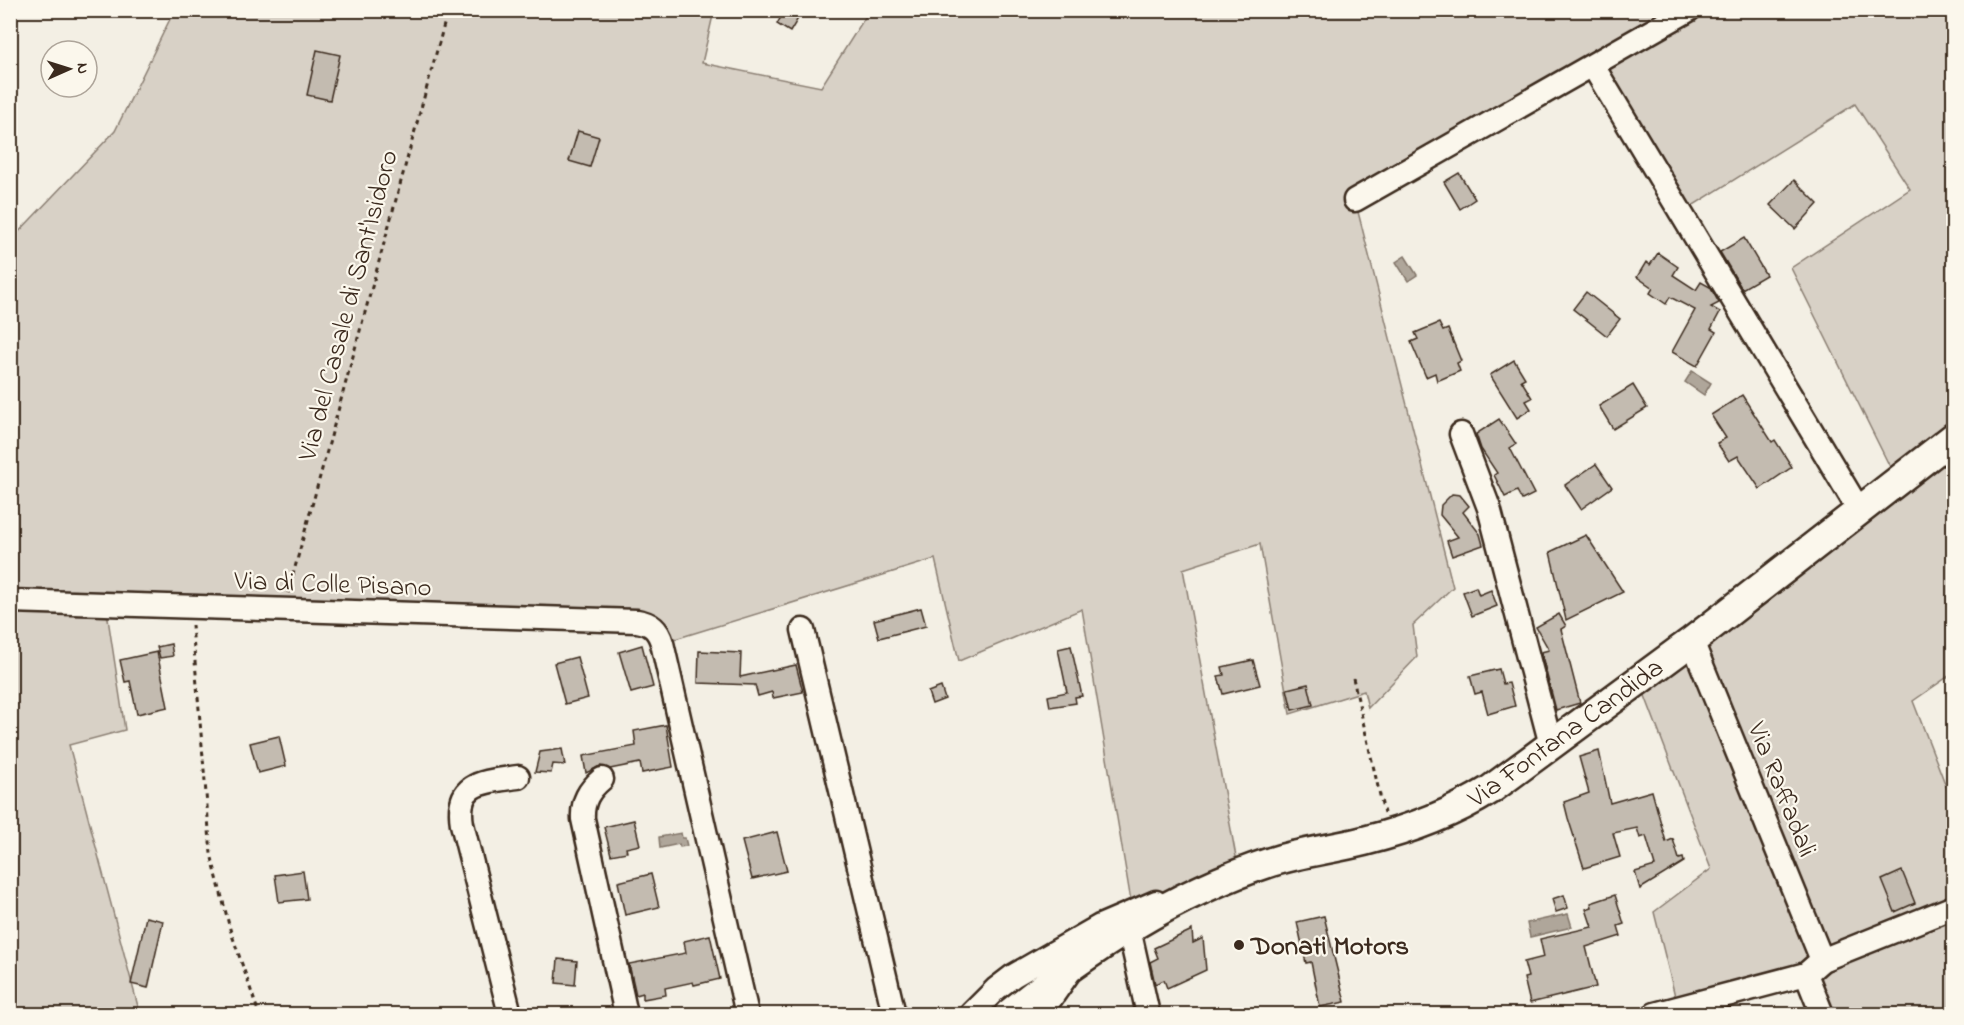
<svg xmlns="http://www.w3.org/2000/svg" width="1964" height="1025" viewBox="0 0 1964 1025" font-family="'Indie Flower',sans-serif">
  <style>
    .green { fill: #d8d1c6; stroke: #8a7e72; stroke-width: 1.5 }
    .water { fill: #afa69a; stroke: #817468; stroke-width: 1.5 }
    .building { fill: #c3bbb0; stroke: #3b2a1e; stroke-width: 1.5 }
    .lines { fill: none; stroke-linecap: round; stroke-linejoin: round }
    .minor-casing { stroke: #3b2a1e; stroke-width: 27 }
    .major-casing { stroke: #3b2a1e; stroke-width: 33 }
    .path { stroke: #3b2a1e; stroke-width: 3; stroke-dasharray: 4.5 4.5; stroke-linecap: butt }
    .minor { stroke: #fbf7ec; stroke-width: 22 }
    .major { stroke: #fbf7ec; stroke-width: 28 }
    .poi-dot { fill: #3b2a1e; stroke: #fbf7ec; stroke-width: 2 }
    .labels { text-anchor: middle; stroke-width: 4.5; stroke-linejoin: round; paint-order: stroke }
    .street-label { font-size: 27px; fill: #3b2a1e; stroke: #fbf7ec }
    .poi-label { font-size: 27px; font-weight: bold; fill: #3b2a1e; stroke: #fbf7ec; text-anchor: start }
  </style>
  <rect width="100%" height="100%" fill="#f3efe4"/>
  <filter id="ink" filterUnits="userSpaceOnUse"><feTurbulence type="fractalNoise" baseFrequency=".0167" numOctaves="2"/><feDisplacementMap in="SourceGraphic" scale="12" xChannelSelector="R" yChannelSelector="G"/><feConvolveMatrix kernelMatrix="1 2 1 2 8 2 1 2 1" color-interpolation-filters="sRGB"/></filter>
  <g filter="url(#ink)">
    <g class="green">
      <path d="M174,11H714L702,63L821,87L869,11H1953V673L1913,701L1953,804V1014H1822L1806,974L1678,1008L1654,912L1711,869L1639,680L1897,481L1791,268L1910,189L1855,104L1681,213L1593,67L1355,200L1453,587L1413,625L1417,657L1368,708L1364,691L1290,714L1260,544L1183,569L1239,873L1135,925L1082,609L959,661L935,559L662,643L659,633L11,601L10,241L115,131Z"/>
      <path d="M11,608L107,612L125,730L69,745L140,1014H11Z"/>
    </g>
    <g class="water">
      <path d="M1405,256L1417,275L1408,281L1396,262Z"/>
      <path d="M1692,371L1711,383L1704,395L1685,382Z"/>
      <path d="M681,833L682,838H685L687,846L680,847L679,844L660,848L659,837Z"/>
      <path d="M1568,914L1572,927L1530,937L1527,923Z"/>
    </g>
    <g class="building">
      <path d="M785,10H803L790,32L777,24Z"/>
      <path d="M317,50L340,55L330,100L307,95Z"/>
      <path d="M578,131L599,137L590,167L569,161Z"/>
      <path d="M1459,173L1475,199L1460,209L1444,182Z"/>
      <path d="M1794,180L1818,204L1795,229L1770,205Z"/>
      <path d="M1744,238L1766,275L1742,289L1720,252Z"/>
      <path d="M1658,253L1678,267L1673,275L1696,290L1701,282L1710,287L1719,303L1711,307L1720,312L1711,329L1716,332L1697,366L1672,352L1695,310L1670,297L1666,304L1650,293L1653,288L1637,277L1646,262L1650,265Z"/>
      <path d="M1586,292L1620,319L1607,336L1573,309Z"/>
      <path d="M1439,323L1443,331L1448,329L1461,361L1457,363L1460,371L1437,381L1435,373L1426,377L1411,342L1418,339L1415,333Z"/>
      <path d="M1514,360L1525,378L1521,380L1532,398L1526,401L1531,409L1517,418L1490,375Z"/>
      <path d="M1633,385L1647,408L1613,429L1599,406Z"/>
      <path d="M1742,395L1772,442L1775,440L1792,467L1760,489L1738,456L1729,461L1717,443L1726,438L1711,415Z"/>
      <path d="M1499,419L1516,444L1510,448L1534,494L1522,500L1517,491L1505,497L1494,475L1497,473L1481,449L1476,434Z"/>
      <path d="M1596,464L1612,487L1581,509L1565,485Z"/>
      <path d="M1452,494L1460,495L1469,506L1463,512L1480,534L1483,545L1452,556L1447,541L1458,537L1440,515L1441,505Z"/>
      <path d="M1586,535L1623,592L1566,620L1550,552Z"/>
      <path d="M1476,587L1479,595L1491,590L1497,606L1472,616L1463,592Z"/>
      <path d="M921,608L926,626L879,638L874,620Z"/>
      <path d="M1559,614L1566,626L1561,629L1580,703L1556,710L1541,652L1549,650L1536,627Z"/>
      <path d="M171,644L173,656L160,658L157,647Z"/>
      <path d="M642,645L653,687L631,693L619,652Z"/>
      <path d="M1071,646L1082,696L1075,697L1076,703L1050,707L1048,696L1067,692L1058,649Z"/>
      <path d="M699,651L741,653L740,677L796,665L803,692L773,698L772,692L758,696L755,685L698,683Z"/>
      <path d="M157,652L168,707L137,714L130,681L125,682L120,660Z"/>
      <path d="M577,657L588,698L565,704L554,663Z"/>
      <path d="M1253,660L1260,685L1223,694L1218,676L1224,675L1222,667Z"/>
      <path d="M1499,669L1503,684L1509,683L1515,706L1488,714L1482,692L1475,694L1470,676Z"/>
      <path d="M1308,684L1313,705L1292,710L1287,689Z"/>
      <path d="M941,687L945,699L932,704L928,692Z"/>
      <path d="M666,725L673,767L642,773L640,763L610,769L600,766L586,773L583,756L636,746L634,731Z"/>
      <path d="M279,736L286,766L258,773L250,743Z"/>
      <path d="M562,749L565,765L553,764L551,773L535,772L540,752Z"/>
      <path d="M1599,751L1610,803L1652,791L1666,842L1673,839L1679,859L1683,858L1684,862L1640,889L1635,872L1655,866L1646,836L1640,838L1637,828L1613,833L1620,857L1584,868L1568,818L1564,802L1589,793L1579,757Z"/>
      <path d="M634,820L640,845L626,848L627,852L611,855L604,827Z"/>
      <path d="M777,832L787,871L752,879L742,841Z"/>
      <path d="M303,871L307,899L279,902L275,875Z"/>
      <path d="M1902,871L1915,903L1895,912L1882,880Z"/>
      <path d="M651,874L659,907L625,915L618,882Z"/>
      <path d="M1564,895L1568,908L1556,912L1552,899Z"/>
      <path d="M1615,895L1624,924L1618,926L1621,936L1586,947L1596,987L1530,1003L1524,978L1528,977L1524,962L1544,957L1540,939L1592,927L1586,909L1592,907L1591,903Z"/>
      <path d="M1324,916L1345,1002L1320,1007L1311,962L1306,963L1297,922Z"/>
      <path d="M146,917L163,921L148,988L131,984Z"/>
      <path d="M1192,930L1193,943L1203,938L1206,970L1167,988L1164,980L1155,984L1150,962L1158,958L1154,948Z"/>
      <path d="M710,935L720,979L694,985L693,982L665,988L666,995L643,999V993L636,995L629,964L686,953L684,941Z"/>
      <path d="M558,959L577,961L575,985L556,983Z"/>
    </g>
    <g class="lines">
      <g class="minor-casing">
        <g id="minor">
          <path d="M1593,66L1859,510"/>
          <path d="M1355,200L1689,10"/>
          <path d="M1461,434L1489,508L1551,745"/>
          <path d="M10,601L637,621C651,623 658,629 662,643L747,1014"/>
          <path d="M803,630L894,1014"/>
          <path d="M1692,641L1822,960"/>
          <path d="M602,779C589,790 582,801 583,819L626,1014"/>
          <path d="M1129,929L1148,1014"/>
          <path d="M1806,974L1822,1014"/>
          <path d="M510,1014L462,824C455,781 484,782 518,777"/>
          <path d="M971,1014L996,989L1013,976L1100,926L1156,902"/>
          <path d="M1040,1014L1068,974"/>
          <path d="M1655,1014L1806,974L1822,960L1954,907"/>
        </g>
      </g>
      <g class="major-casing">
        <path id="major" d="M1009,1014C1088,950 1173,894 1271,862C1302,852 1333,849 1364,841C1408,830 1452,814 1490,790L1692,641L1954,437"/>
      </g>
      <g class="path">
        <path d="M288,593L448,10"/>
        <path d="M192,625L211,854L230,929L259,1014"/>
        <path d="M1353,678L1384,813"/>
      </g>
      <use href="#minor" class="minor"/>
      <use href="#major" class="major"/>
    </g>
  </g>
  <circle class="poi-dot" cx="1239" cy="945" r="6"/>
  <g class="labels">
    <g class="street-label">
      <text transform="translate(347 305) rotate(-75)" y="9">Via del Casale di Sant'Isidoro</text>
      <text transform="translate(333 583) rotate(2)" y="9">Via di Colle Pisano</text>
      <text transform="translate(1565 732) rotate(-36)" y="9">Via Fontana Candida</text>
      <text transform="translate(1783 789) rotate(68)" y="9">Via Raffadali</text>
    </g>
    <g class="poi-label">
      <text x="1251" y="954">Donati Motors</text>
    </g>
  </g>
  <rect width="1964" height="1025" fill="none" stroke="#fbf7ec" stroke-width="36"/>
  <rect x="18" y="18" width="1928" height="989" fill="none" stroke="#3b2a1e" stroke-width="2" filter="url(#ink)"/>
  <g transform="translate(69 69) rotate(87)"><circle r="28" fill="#fbf7ec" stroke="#aea59a" stroke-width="1.5"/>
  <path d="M0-4.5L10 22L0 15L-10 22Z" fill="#3b2a1e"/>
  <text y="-9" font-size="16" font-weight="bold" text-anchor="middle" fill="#3b2a1e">N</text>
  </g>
</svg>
